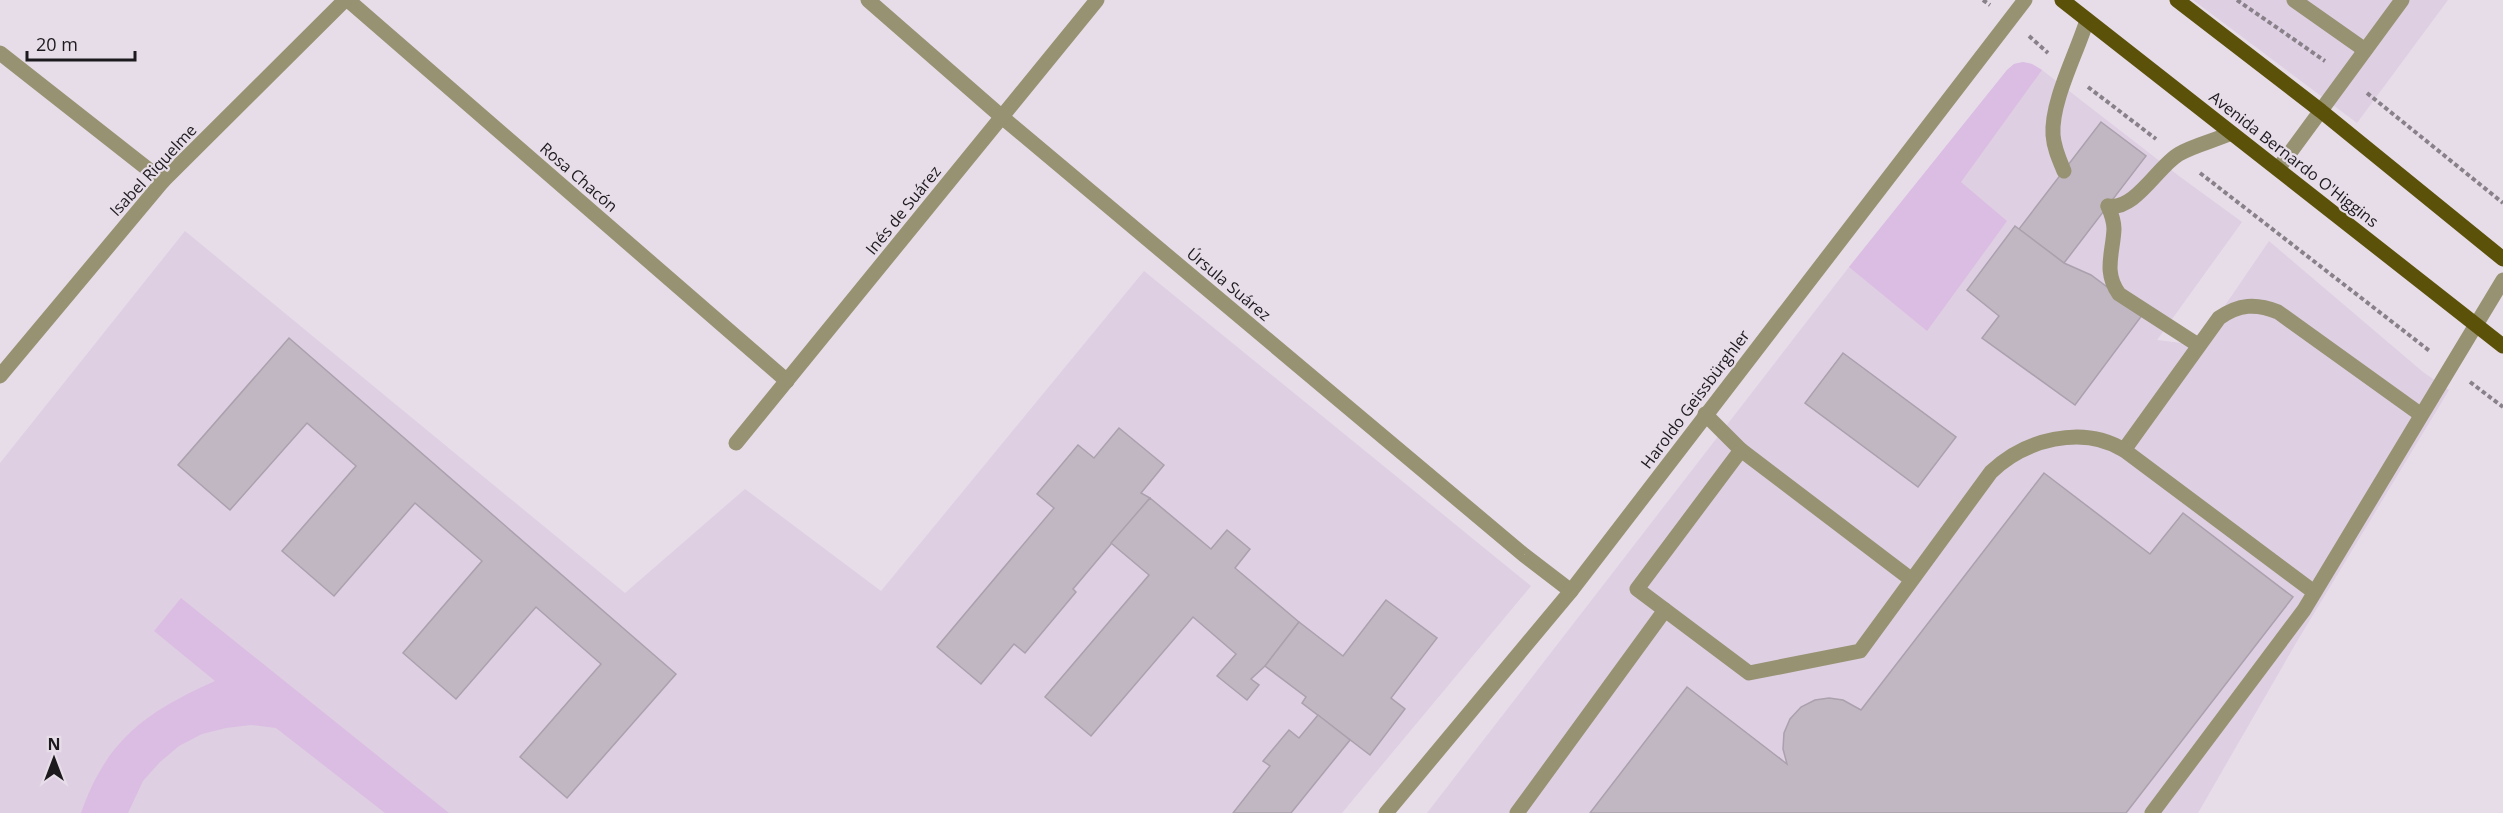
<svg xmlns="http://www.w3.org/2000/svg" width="2503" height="813" viewBox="0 0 2503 813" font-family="'Open Sans',sans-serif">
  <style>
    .built { fill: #decfe2 }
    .green { fill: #dbbde3 }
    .building { fill: #c1b7c3; stroke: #aaa1ad; stroke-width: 1.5 }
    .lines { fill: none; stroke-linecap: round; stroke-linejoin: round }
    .path { stroke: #888189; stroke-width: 4; stroke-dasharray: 4.5 3; stroke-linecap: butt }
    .service { stroke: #979272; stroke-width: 15 }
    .minor { stroke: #979272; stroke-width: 15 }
    .tertiary { stroke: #979272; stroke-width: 15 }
    .primary { stroke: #5c5109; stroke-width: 15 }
    .labels { text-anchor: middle; stroke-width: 4.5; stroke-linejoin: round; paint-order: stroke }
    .street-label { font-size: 16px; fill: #1d1a1e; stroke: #e7dde9 }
  </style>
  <rect width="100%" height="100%" fill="#e7dde9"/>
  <g class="built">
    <path d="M2193,0H2448L2357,123Z"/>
    <path d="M2023,62L2032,64L2042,70L2179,176L2242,222L2157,340L2198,345L2269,241L2423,372L2449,390L2296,643L2198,813H1427L1849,267L2007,70L2014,64Z"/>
    <path d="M185,231L625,593L745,489L881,591L1144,271L1531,586L1342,813H0V463Z"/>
  </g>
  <g class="green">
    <path d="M2023,62L2032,64L2042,70L1961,182L2007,221L1927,331L1849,267L2007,70L2014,64Z"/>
    <path d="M181,598L449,813H385L276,728L251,725L226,728L202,734L179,746L160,762L143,781L128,813H81C107,739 146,712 215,681L154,631Z"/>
  </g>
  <g class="building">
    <path d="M2101,122L2146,156L2064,263L2019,229Z"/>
    <path d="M2015,226L2064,263L2091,275L2143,314L2075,405L1982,338L1999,316L1967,290Z"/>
    <path d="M289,338L676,674L567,798L520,757L601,664L536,607L456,699L403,653L482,561L415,503L334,596L282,551L356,466L307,423L230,510L178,465Z"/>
    <path d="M1843,353L1956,437L1918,487L1805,403Z"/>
    <path d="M1119,428L1164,465L1141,493L1150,498L1073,589L1076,592L1025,653L1014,644L981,684L937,647L1054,508L1037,494L1078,445L1094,458Z"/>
    <path d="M2044,473L2150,554L2183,513L2293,597L2126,813H1590L1687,687L1787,764L1783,749L1784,733L1790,719L1801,707L1815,700L1829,698L1843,700L1861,710Z"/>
    <path d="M1150,498L1211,549L1227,530L1250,549L1235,568L1299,622L1265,666L1251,679L1259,685L1247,700L1217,676L1236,654L1193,617L1091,736L1045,697L1149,575L1111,543Z"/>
    <path d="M1386,600L1437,638L1391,698L1405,709L1370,755L1302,703L1306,697L1265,666L1299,622L1343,656Z"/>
    <path d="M1318,715L1350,740L1291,813H1233L1270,766L1263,761L1289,730L1299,738Z"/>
  </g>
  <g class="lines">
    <g class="path">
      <path d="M1983,0L1990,5"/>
      <path d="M2237,0L2325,61"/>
      <path d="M2029,36L2048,53"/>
      <path d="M2088,87L2156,139"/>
      <path d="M2367,93L2503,203"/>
      <path d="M2200,173L2431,352"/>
      <path d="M2470,382L2503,407"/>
    </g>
    <g class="service">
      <path d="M2294,0L2365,50"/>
      <path d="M2278,169L2402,0"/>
      <path d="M2064,171C2059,159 2054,148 2053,135C2051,101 2077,53 2087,20"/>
      <path d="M2108,206C2111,213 2114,221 2114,229C2113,253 2103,272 2119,294L2198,345"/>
      <path d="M2108,206C2135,211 2158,166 2179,154C2194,145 2214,141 2231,133"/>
      <path d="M1705,414L1741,450"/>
      <path d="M2124,450L2219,318C2239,304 2256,303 2278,312L2420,414"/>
      <path d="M1912,580L1741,450L1637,589L1749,673L1860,651L1991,472C2024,440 2082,424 2124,450L2314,592"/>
      <path d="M1517,813L1665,610"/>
      <path d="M2152,813L2304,610L2503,280"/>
    </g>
    <g class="minor">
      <path d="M348,0L787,381"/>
      <path d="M868,0L1002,117L1524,555L1571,591"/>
      <path d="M0,53L163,181"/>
      <path d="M736,443L1097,0"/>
    </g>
    <g class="tertiary">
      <path d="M0,376L163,181L345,0"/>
      <path d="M1386,813L1571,591L2025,0"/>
    </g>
    <g class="primary">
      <path d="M2062,0L2503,346"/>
      <path d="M2177,0L2321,111L2503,259"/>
    </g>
  </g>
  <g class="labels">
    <g class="street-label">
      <text transform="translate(2294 159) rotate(38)" y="6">Avenida Bernardo O'Higgins</text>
      <text transform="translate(153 170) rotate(-47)" y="6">Isabel Riquelme</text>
      <text transform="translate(579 177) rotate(41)" y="6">Rosa Chacón</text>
      <text transform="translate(903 210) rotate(-51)" y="6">Inés de Suárez</text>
      <text transform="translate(1229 284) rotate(40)" y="6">Úrsula Suárez</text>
      <text transform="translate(1695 399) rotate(-53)" y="6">Haroldo Geissbürghler</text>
    </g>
  </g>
  <g transform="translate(54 759)" stroke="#e7dde9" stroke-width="4.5" paint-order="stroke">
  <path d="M0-4.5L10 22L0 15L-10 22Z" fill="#1d1a1e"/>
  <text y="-9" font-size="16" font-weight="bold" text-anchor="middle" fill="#1d1a1e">N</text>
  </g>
  <path d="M27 51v9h108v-9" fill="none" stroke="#1d1a1e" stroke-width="3"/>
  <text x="36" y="51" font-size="18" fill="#1d1a1e" stroke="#e7dde9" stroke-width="4.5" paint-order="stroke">20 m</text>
</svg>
